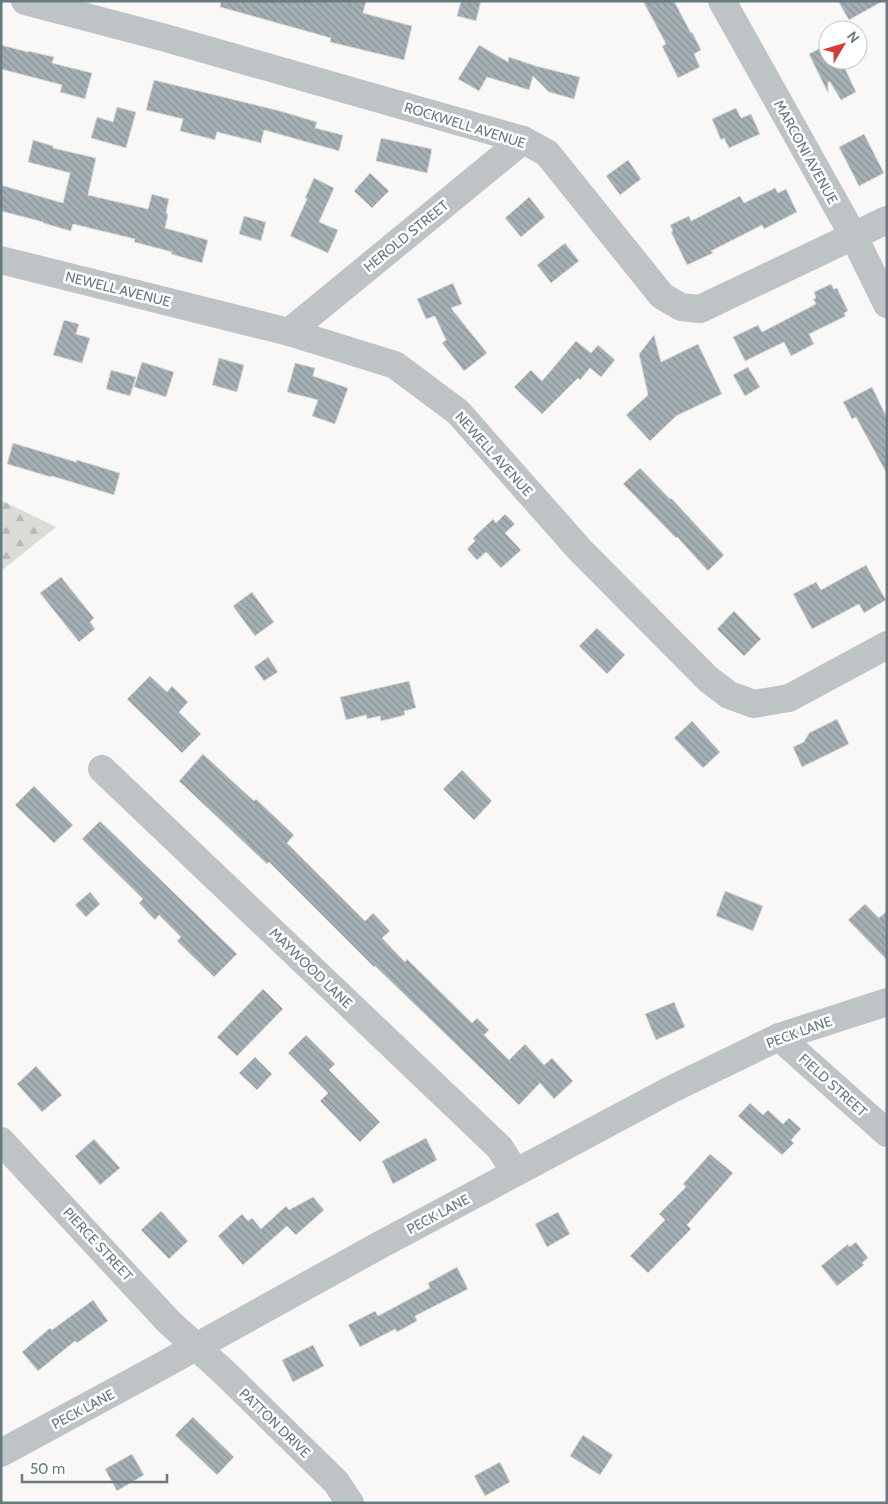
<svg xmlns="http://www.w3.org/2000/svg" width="888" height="1504" viewBox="0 0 888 1504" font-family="Cabin,sans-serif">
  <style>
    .forest { fill: url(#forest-firs) }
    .building { fill: url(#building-back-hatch); stroke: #dbdad9 }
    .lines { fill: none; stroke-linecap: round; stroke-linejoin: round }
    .minor { stroke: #bec4c6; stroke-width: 28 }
    .labels { text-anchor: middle; stroke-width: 5; stroke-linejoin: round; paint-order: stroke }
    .street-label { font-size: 14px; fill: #667a80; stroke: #fff }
  </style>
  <defs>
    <pattern id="forest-firs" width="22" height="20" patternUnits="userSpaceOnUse" patternTransform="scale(1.25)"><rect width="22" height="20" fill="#daddd6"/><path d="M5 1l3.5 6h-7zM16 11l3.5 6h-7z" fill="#b5b8b3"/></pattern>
    <pattern id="building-back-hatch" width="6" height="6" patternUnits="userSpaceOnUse" patternTransform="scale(1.25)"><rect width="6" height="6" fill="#a5b0b4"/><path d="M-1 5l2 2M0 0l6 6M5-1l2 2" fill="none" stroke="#8a9498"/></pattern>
  </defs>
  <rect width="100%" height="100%" fill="#f9f8f7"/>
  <path class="forest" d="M1,500L56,527L1,571Z"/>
  <g class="building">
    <path d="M221,1H366L363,13L412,26L404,60L330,42L331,38L220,7Z"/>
    <path d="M461,1H481L476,21L457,16Z"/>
    <path d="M643,1H674L691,33L692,32L701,50L694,54L700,67L678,78L662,46L666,44Z"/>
    <path d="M838,1H883L849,20Z"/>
    <path d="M828,44V60H841L856,92L841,100L830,82H828V93L809,54Z"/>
    <path d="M1,45L28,52V51L54,57L52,63L92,73L85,99L60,92L62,85L1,69Z"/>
    <path d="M479,45L508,62L509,57L536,66L580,77L574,99L549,92L533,76L529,90L487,77L479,91L458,79Z"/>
    <path d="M154,80L280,111L317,122L315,128L343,135L339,151L264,130L261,143L217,132L215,140L180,131L183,119L146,110Z"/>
    <path d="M117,107L136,112L126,148L91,138L97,117L113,122Z"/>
    <path d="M736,108L741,118L751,114L760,134L729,148L724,138L721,140L712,119Z"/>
    <path d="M864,134L884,173L859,186L839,147Z"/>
    <path d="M381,138L432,149L427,173L376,161Z"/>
    <path d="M33,140L53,146V148L96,158L88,195L148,209L152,194L169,199L166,212L168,215L165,228L208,240L202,263L171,254L172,252L134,242L135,239L73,224L71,231L43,223V222L1,211V185L63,203L70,173L28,162Z"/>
    <path d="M628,160L641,179L620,195L606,176Z"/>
    <path d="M370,173L389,191L372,208L354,191Z"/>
    <path d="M314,178L334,188L319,222L338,230L328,253L290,236L307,199L305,198Z"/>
    <path d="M775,188L778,193L786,189L797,212L764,229L762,225L711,251L713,253L687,265L671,232L673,231L670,225L689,216L691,221L740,196L744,203Z"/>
    <path d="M529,197L545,217L521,237L505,218Z"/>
    <path d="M244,216L266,222L261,241L239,234Z"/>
    <path d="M565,243L579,261L551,283L537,265Z"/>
    <path d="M453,283L462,304L451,308L487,353L464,371L442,343L446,340L435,316L426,319L417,299Z"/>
    <path d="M831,284L834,289L837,288L848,311L844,313L846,316L809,334L814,344L791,356L784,342L745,361L733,337L758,325L762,332L816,304L813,299L816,298L814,292Z"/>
    <path d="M64,320L79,324L76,334L90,338L82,363L53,355Z"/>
    <path d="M654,335L661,362L698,344L722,394L676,416L650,441L626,415L648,395L639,354Z"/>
    <path d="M576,341L591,353L598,345L615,360L601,377L590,368L580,380L578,378L542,414L514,387L531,370L542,381Z"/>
    <path d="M219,358L244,365L237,392L212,385Z"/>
    <path d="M142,362L174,372L166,397L134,387Z"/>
    <path d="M295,363L315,368L313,376L348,388L335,424L312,416L318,400L287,392Z"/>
    <path d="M748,367L760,387L745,396L733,375Z"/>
    <path d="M111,370L136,377L130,396L106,389Z"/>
    <path d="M872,387L887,418V474L856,417L852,419L843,402Z"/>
    <path d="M13,443L76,462L77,460L120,473L114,495L52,476L51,477L7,464Z"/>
    <path d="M640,468L670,499L671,498L724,555L708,571L677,537L676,538L623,484Z"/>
    <path d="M505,514L515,524L505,533L521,550L501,568L486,552L477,560L467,549L475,541L473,538L493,519L496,523Z"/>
    <path d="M866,565L886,600L864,613L859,604L812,629L793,594L816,582L821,590Z"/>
    <path d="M61,577L94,618L90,622L95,629L79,642L40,593Z"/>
    <path d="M252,592L274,622L255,636L233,606Z"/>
    <path d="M734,611L761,639L744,656L717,629Z"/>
    <path d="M597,628L625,655L607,674L579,646Z"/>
    <path d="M268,657L278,672L264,681L254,667Z"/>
    <path d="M150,676L167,692L172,686L188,702L179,712L201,734L182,753L127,699Z"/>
    <path d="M409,681L416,708L404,711L405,715L381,721L380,716L367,719L366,715L346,720L340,697Z"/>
    <path d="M837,719L849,744L802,767L793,747L804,742L809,733Z"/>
    <path d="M692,721L720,752L703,768L674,738Z"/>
    <path d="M203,754L254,801L256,799L294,835L287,843L365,921L373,913L390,931L382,938L405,962L407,959L472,1023L477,1018L489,1030L484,1035L509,1060L525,1044L544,1065L552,1058L573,1081L554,1099L540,1083L519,1105L375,966L374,967L269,862L267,864L179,781Z"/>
    <path d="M462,770L492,801L474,820L443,789Z"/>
    <path d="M34,786L73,825L54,843L15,805Z"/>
    <path d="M100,821L237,954L214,977L177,941L181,937L159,915L155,920L139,903L143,899L82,839Z"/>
    <path d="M725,891L763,906L753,931L716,916Z"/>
    <path d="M90,892L100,904L86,917L75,905Z"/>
    <path d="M865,904L879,918L887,911V960L848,920Z"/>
    <path d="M263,989L283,1009L237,1056L217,1037Z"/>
    <path d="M674,1002L685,1027L656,1040L645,1014Z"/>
    <path d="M306,1035L335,1064L329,1070L380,1122L360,1142L320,1101L328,1093L288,1053Z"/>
    <path d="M255,1057L272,1074L257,1090L239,1073Z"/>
    <path d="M36,1066L62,1095L42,1112L17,1084Z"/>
    <path d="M750,1103L763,1115L768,1110L783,1124L789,1118L801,1129L791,1140L794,1143L782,1155L738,1116Z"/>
    <path d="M426,1138L437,1160L393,1184L382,1161Z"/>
    <path d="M94,1139L120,1168L100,1185L75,1156Z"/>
    <path d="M710,1154L733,1173L687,1225L691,1229L648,1273L630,1256L665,1220L659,1214L686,1187L683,1184Z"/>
    <path d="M313,1197L324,1210L296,1235L287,1226L243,1265L218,1236L242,1214L248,1221L252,1218L261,1229L286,1206L289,1210Z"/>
    <path d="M161,1211L188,1241L169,1259L141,1230Z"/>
    <path d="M558,1212L570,1234L547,1247L535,1224Z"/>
    <path d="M856,1242L868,1258L862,1263L864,1265L837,1286L821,1266L848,1244L849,1247Z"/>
    <path d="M457,1267L468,1289L415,1316L417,1321L397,1332L395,1329L360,1347L348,1325L375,1311L378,1316L430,1288L428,1283Z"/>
    <path d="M93,1300L108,1321L77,1343L75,1341L38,1371L22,1352L50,1328L52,1330Z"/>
    <path d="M313,1345L324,1366L293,1382L282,1360Z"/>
    <path d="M193,1417L234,1457L217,1475L175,1435Z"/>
    <path d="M583,1435L613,1455L600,1475L570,1456Z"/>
    <path d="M132,1454L144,1475L117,1491L105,1469Z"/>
    <path d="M500,1462L510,1482L485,1496L474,1476Z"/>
  </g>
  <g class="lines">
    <g class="minor">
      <path d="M25,1L162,37L523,140L547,153L662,296L681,307L700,309L887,220"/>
      <path d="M722,1L853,235L887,304"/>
      <path d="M1,260L289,332L395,365L458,412L580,550L708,679L729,695L754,704L789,698L887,645"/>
      <path d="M289,332L523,140"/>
      <path d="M102,769L500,1148L515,1172"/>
      <path d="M779,1037L887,1133"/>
      <path d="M1,1141L168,1321L228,1376L336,1482L350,1503"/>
      <path d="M1,1453L156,1369L380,1245L672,1089L779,1037L887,1002"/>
    </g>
  </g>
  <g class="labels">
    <g class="street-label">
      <text transform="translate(465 125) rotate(17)" y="5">ROCKWELL AVENUE</text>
      <text transform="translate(806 152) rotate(61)" y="5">MARCONI AVENUE</text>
      <text transform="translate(406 236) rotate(-39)" y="5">HEROLD STREET</text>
      <text transform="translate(118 289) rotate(14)" y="5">NEWELL AVENUE</text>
      <text transform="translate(494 454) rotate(48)" y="5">NEWELL AVENUE</text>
      <text transform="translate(311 968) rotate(44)" y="5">MAYWOOD LANE</text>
      <text transform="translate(799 1032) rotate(-20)" y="5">PECK LANE</text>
      <text transform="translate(833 1085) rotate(42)" y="5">FIELD STREET</text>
      <text transform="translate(438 1214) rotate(-28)" y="5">PECK LANE</text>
      <text transform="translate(98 1244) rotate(47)" y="5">PIERCE STREET</text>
      <text transform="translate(83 1409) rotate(-28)" y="5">PECK LANE</text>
      <text transform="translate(275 1423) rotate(44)" y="5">PATTON DRIVE</text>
    </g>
  </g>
  <rect width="888" height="1504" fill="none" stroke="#667a80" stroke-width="5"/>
  <g transform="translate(843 45) rotate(52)"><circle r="24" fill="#ffffff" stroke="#c2cacc"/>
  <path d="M0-4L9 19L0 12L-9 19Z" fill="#d83b37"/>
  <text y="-8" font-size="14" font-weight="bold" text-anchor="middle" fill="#667a80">N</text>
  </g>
  <path d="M22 1474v8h145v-8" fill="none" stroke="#667a80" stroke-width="2.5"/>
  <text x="30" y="1474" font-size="15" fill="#667a80" stroke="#ffffff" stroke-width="4" paint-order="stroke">50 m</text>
</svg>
